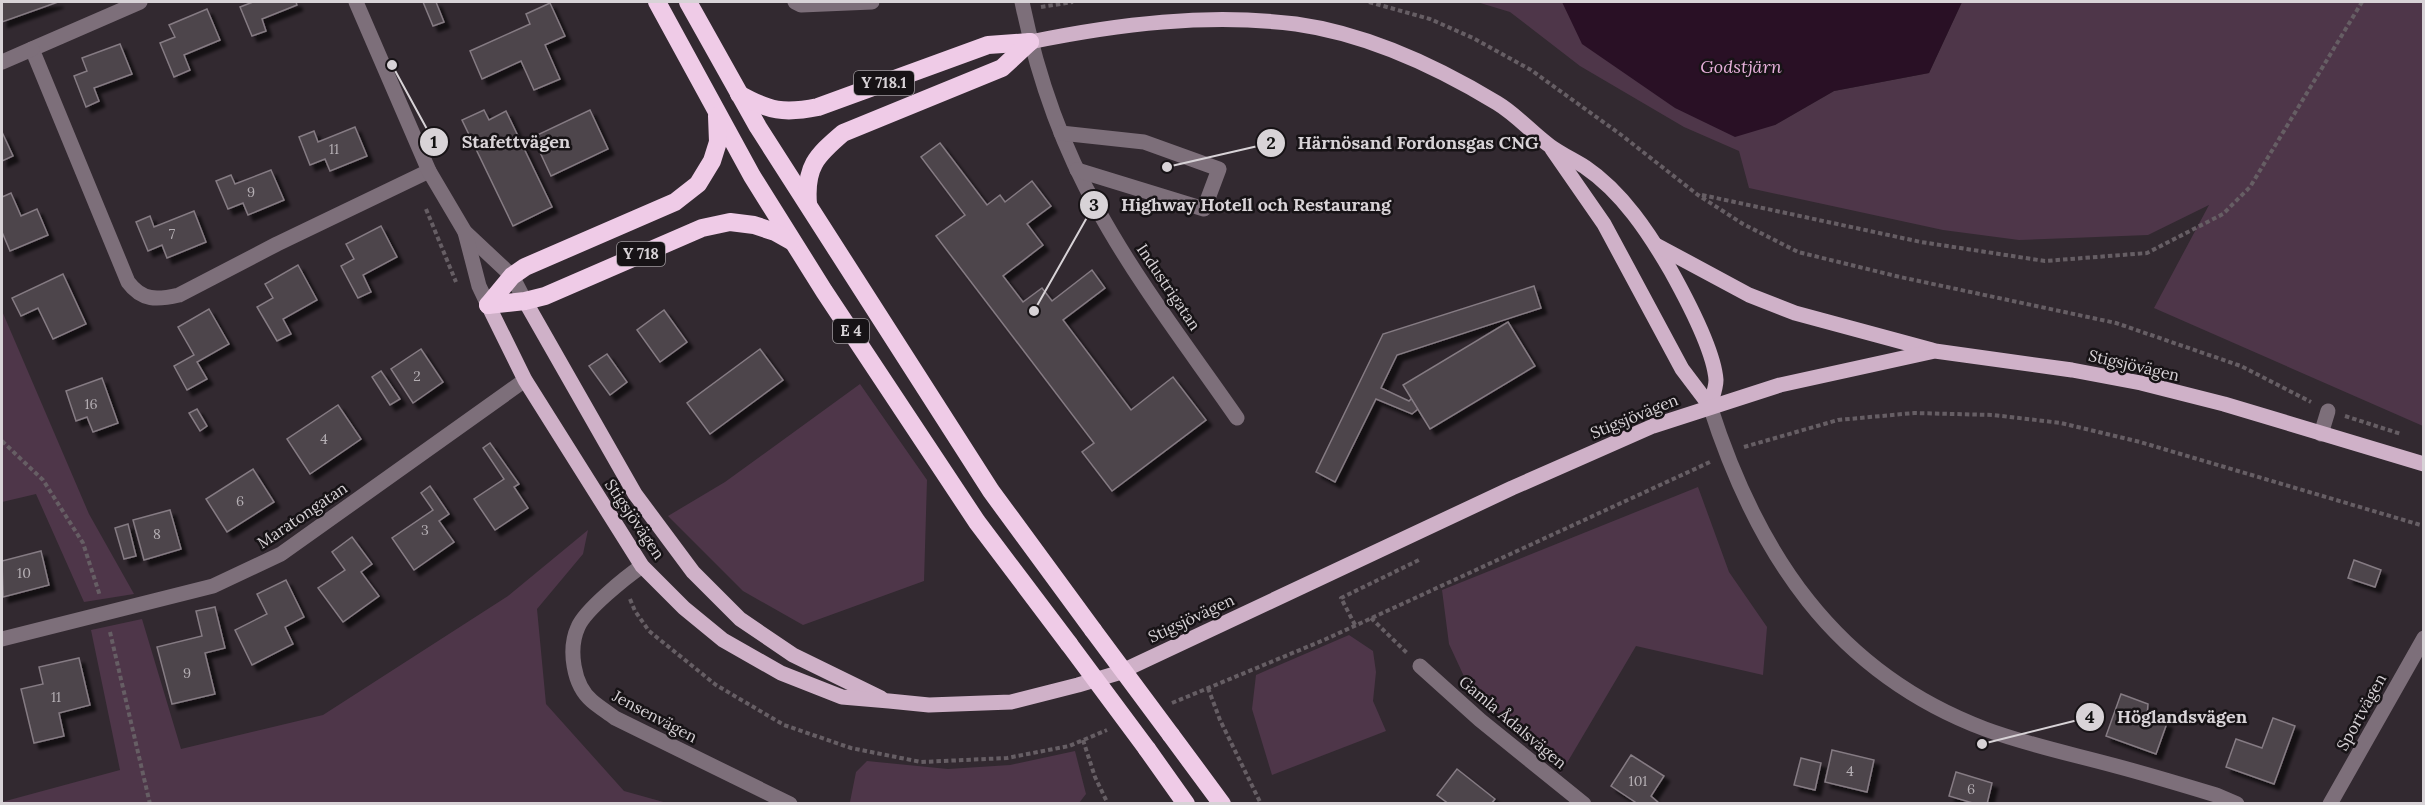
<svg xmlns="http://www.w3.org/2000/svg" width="2425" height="805" viewBox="0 0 2425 805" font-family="Lora,serif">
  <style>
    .green { fill: #4e3649 }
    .water { fill: #291025 }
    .building { fill: #4d444b; stroke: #857b83; stroke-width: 1.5; filter: url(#shadow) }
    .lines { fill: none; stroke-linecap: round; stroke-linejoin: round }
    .path { stroke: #665e64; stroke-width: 4; stroke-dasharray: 4.5 3; stroke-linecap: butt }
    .minor { stroke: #7d6f7a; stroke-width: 15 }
    .major { stroke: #cfb1c8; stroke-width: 15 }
    .highway { stroke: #efcbe7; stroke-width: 18 }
    .highway-bridge { stroke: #efcbe7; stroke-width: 18 }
    .labels { text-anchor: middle; stroke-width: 5; stroke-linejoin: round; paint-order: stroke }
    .number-label { font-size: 14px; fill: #b5afb4 }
    .shield { fill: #171316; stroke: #9e999d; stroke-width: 1.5 }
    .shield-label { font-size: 15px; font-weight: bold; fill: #d8d3d7 }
    .street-label { font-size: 16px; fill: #d8d3d7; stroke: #171316 }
    .water-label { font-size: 18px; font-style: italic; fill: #e6b0da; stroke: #171316 }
    .leader { fill: none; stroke: #d8d3d7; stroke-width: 2 }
    .callout-dot { fill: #d8d3d7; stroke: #171316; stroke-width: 2 }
    .mark-label { font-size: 18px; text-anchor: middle; font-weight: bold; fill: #111 }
    .callout-label { font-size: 18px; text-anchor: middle; font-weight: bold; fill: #d8d3d7; stroke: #171316; stroke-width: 5; stroke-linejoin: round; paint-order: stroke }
  </style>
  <defs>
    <filter id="shadow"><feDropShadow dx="5.5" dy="5.5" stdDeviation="1.5" flood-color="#0009"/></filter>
  </defs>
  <rect width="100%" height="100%" fill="#322930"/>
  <g class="green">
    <path d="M1477,2H1562L1775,125L1834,91L1929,73L1962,2H2423V426L2154,308L2209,205L2148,235L2019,240L1943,230L1749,188L1739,151L1684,127L1580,66L1510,12Z"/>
    <path d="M2,311L89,514L134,594L84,602L36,494L2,502Z"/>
    <path d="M860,384L927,480L924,581L803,625L743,591L668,516L725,482Z"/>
    <path d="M1698,487L1729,572L1767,627L1763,675L1636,646L1561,773L1468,685L1449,644L1442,590Z"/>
    <path d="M588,530L583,554L537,609L546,704L624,791L667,803H2V802L120,770L91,630L142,619L181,749L323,715L508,596Z"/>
    <path d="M1349,635L1373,651L1376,672L1373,701L1386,731L1272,775L1252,709L1256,675Z"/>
    <path d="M1075,751L1086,794L1079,803L850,802L856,772L867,761L948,769L1010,765Z"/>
  </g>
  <path class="water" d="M1562,2H1962L1929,73L1834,91L1775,125L1735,137L1675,108L1582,44Z"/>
  <g class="building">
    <path d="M2,2H58L2,22Z"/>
    <path d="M253,2H296L297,5L262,19L266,31L252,36L240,7Z"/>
    <path d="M423,2H436L444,22L433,26Z"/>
    <path d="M550,3L565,36L545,45L560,79L534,90L521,61L482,79L470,51L530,24L526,14Z"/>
    <path d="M207,9L220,40L184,55L190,70L174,77L160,43L175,37L169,25Z"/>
    <path d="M120,44L132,74L94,88L99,101L86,107L74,76L87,71L82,58Z"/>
    <path d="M484,110L489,120L506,111L552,207L513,226L462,120Z"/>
    <path d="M590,110L608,149L551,176L533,137Z"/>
    <path d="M355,127L367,156L330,171L325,159L310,165L299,137L314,131L318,142Z"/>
    <path d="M2,132L13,156L2,161Z"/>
    <path d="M940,143L987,205L1000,195L1005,202L1032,181L1051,206L1027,224L1043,245L1003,276L1023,302L1042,288L1052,301L1092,270L1105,288L1063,320L1131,410L1173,377L1206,420L1112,491L1082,452L1094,443L936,236L965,215L921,157Z"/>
    <path d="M271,170L284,200L248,215L243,203L228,209L216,181L231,175L235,184Z"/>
    <path d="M11,193L21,216L37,209L48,235L10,251L2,232V197Z"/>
    <path d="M194,211L206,242L167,258L162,245L148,251L136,222L150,216L154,227Z"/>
    <path d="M381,226L397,257L363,275L371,292L358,298L341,266L354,259L346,244Z"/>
    <path d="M298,265L317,300L283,319L291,334L277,341L257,307L273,298L265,284Z"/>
    <path d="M63,274L86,324L53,339L38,308L21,316L12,298Z"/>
    <path d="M1534,286L1541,308L1397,355L1381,388L1409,401L1412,398L1418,409L1412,414L1376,399L1335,482L1316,472L1383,334Z"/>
    <path d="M209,309L229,344L197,362L207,379L187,390L174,366L194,355L178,327Z"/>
    <path d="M664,310L687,342L660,362L637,330Z"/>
    <path d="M1508,322L1535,366L1430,429L1403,385Z"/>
    <path d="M421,349L443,382L413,403L391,369Z"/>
    <path d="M760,349L783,380L710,434L687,403Z"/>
    <path d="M607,354L627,382L610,395L589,366Z"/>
    <path d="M381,371L400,399L390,405L372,377Z"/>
    <path d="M102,378L118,423L93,432L87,417L76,421L66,391Z"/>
    <path d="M338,405L361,439L310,474L287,439Z"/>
    <path d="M197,409L207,426L200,431L189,413Z"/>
    <path d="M490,443L519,484L514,487L528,508L495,530L474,499L504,479L483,448Z"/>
    <path d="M253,469L274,502L227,532L206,499Z"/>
    <path d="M430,486L449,514L439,521L454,542L414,570L392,538L433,510L421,493Z"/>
    <path d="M170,510L181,549L144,560L133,520Z"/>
    <path d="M128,524L136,556L124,559L115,528Z"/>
    <path d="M352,537L372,564L361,572L379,596L343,622L318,588L345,570L332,552Z"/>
    <path d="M41,551L49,585L3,597L2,561Z"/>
    <path d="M2354,560L2381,570L2375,587L2348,578Z"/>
    <path d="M286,580L304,617L285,627L293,644L252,665L235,630L267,614L257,594Z"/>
    <path d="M215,607L225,648L205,653L215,694L172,704L157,647L202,636L196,611Z"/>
    <path d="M79,658L90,705L59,713L64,736L34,743L21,689L43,684L39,667Z"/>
    <path d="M2121,694L2148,704L2147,716L2167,723L2156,754L2106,736Z"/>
    <path d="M2273,718L2295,726L2274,784L2226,767L2236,739L2262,748Z"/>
    <path d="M1832,750L1874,760L1867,792L1825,782Z"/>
    <path d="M1631,755L1664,776L1651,796L1660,804H1634L1635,802L1611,786Z"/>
    <path d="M1801,758L1821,763L1815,790L1794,785Z"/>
    <path d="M1457,769L1495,799L1491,804H1449L1437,795Z"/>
    <path d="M1956,772L1992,783L1987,804H1976L1949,796Z"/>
  </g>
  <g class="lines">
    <g class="path">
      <path d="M1369,2L1430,19L1473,38L1531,70L1620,134L1698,195L1743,224L1798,252L1900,277L2116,323L2241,366L2311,402"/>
      <path d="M1041,7L1073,2"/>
      <path d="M1702,195L1921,242L2045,261L2147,253L2223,214L2250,187L2362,2"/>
      <path d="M426,209L456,282"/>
      <path d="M2345,416L2401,434"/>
      <path d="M2,441L43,480L83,543L100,596"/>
      <path d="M1744,447L1838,420L1914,413L1993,415L2061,423L2140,442L2424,526"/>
      <path d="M630,599L635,611L649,631L716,685L784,725L851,748L921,762L1007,758L1069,746L1107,730"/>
      <path d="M1371,618L1407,653"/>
      <path d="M1355,625L1341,598L1421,559"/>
      <path d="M110,632L150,804"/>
      <path d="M1208,688L1220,720L1261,804"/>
      <path d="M1172,703L1324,640L1710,462"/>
      <path d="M1083,740L1095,777L1108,804"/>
    </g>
    <g class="minor">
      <path d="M140,2L32,49L128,282C142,301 157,300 179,295L277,244L429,171"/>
      <path d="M356,2L429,171L465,232L512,276L525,301"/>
      <path d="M795,2L801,5L872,2"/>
      <path d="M1022,2C1037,74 1061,145 1098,210C1138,283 1190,350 1237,418"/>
      <path d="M2,62L32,49"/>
      <path d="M1061,133L1144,142L1219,169L1204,209L1077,170"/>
      <path d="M465,232L479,286L488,305"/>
      <path d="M1710,406C1757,553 1834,672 1985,729C2028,745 2072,754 2116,766C2150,775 2183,785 2216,795L2237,804"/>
      <path d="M2321,434L2328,411"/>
      <path d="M642,566C626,577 585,610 578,627C568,649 573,685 592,701C599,707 607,712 615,718L790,804"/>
      <path d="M2,639L213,586L281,554L525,380"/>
      <path d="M1420,666L1480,720L1584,804"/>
      <path d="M2330,804L2424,638"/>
    </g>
    <g class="major">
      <path d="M1030,42C1118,24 1207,13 1296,24C1368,34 1436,66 1497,103C1517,115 1532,133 1550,146C1561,154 1574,160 1585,167C1622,192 1649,233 1671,271C1686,298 1714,350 1716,380C1716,388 1712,398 1710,406"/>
      <path d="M1552,149L1604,224L1682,369L1710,406"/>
      <path d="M1656,245L1749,295L1795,313L1932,350"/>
      <path d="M525,301L635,494L693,572L740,619L793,655L881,698"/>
      <path d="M488,305L525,380L642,566L684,608L723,640L781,673L842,697L889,701L929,705L1011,702L1078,685L1118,673L1512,488L1653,426L1780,385L1935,351L2072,370L2141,383L2224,404L2424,464"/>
    </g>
    <g class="highway">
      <path d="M657,2L752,176L824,291L977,522L1069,644"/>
      <path d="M688,2L758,127L991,491L1093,630"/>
      <path d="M739,94C769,111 784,114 818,107L988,45L1030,42"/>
      <path d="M808,204C805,167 816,156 843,133L1002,68L1030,42"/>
      <path d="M488,305L525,301L545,296L702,228L730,222L754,225L775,232L791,241"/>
      <path d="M488,305L512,276L525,267L675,202L698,184L712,161L718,142L717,116"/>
      <path d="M1171,735L1222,804"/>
      <path d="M1147,749L1186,804"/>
    </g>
    <g class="highway-bridge">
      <path d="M1093,630L1171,735"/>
      <path d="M1069,644L1147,749"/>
    </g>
  </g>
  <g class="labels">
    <g class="number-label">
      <text x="334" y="154">11</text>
      <text x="251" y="197">9</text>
      <text x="172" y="239">7</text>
      <text x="417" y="381">2</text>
      <text x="91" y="409">16</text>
      <text x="324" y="444">4</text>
      <text x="240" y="506">6</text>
      <text x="425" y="535">3</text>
      <text x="157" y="539">8</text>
      <text x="24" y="578">10</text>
      <text x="187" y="678">9</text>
      <text x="56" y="702">11</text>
      <text x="1850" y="776">4</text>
      <text x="1638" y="786">101</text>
      <text x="1971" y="794">6</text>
    </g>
    <g class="shield">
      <rect x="854" y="71" width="60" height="24" rx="4.5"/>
      <rect x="617" y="242" width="48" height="24" rx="4.5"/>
      <rect x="833" y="319" width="36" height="24" rx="4.5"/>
    </g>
    <g class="shield-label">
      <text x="884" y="88">Y 718.1</text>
      <text x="641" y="259">Y 718</text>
      <text x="851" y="336">E 4</text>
    </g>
    <g class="street-label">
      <text transform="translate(1169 287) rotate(56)" y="6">Industrigatan</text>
      <text transform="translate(2134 365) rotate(13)" y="6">Stigsjövägen</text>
      <text transform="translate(1634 416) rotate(-22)" y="6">Stigsjövägen</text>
      <text transform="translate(302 515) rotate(-34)" y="6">Maratongatan</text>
      <text transform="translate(635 519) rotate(56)" y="6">Stigsjövägen</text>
      <text transform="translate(1191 618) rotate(-25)" y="6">Stigsjövägen</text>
      <text transform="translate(2361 712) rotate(-61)" y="6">Sportvägen</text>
      <text transform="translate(655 716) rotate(28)" y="6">Jensenvägen</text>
      <text transform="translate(1513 722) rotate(40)" y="6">Gamla Ådalsvägen</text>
    </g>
    <g class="water-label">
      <text x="1741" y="73">Godstjärn</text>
    </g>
  </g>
  <path class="leader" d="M392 65L434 142M1167 167L1271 143M1034 311L1094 205M1982 744L2090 717"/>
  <g class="callout-dot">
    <circle cx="392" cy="65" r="6"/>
    <circle cx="1167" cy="167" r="6"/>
    <circle cx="1034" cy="311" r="6"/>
    <circle cx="1982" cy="744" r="6"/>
    <circle cx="434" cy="142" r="15"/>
    <circle cx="1271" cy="143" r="15"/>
    <circle cx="1094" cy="205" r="15"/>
    <circle cx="2090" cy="717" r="15"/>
  </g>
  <g class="mark-label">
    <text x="434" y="148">1</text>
    <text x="1271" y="149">2</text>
    <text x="1094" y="211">3</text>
    <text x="2090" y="723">4</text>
  </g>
  <g class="callout-label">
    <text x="516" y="148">Stafettvägen</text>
    <text x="1418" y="149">Härnösand Fordonsgas CNG</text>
    <text x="1256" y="211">Highway Hotell och Restaurang</text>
    <text x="2182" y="723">Höglandsvägen</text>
  </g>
  <rect width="2425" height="805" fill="none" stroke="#d8d3d7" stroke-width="6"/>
</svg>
